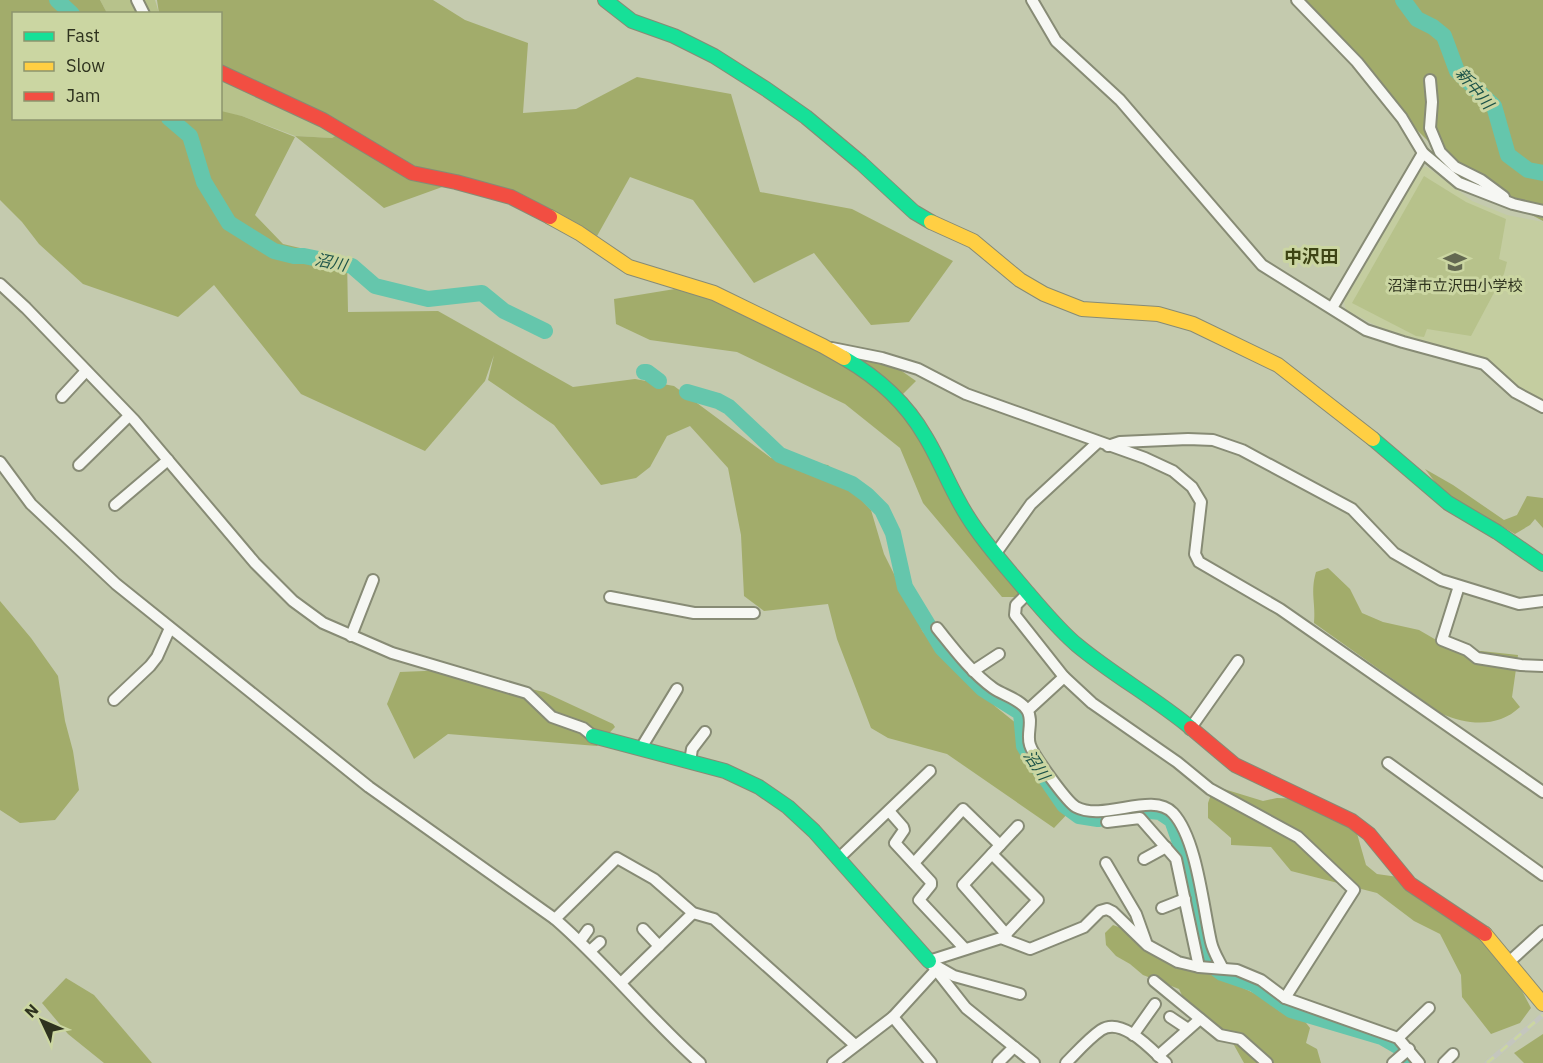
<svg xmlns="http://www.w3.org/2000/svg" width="1543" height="1063" viewBox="0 0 1543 1063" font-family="'IBM Plex Sans','Noto Sans JP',sans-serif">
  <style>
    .built { fill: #c4cda0 }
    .green { fill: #b7c28b }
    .forest { fill: #a2ac6b }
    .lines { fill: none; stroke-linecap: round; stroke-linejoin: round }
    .river { stroke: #65c6ac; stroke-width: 16 }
    .street-casing { stroke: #878b75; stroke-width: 14 }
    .fast-casing { stroke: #878b75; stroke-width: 16 }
    .slow-casing { stroke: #878b75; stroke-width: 16 }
    .jam-casing { stroke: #878b75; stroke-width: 16 }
    .street { stroke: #f6f7f3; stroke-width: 10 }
    .fast { stroke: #16e098; stroke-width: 14 }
    .slow { stroke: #ffcf43; stroke-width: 14 }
    .jam { stroke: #f24e42; stroke-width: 14 }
    .rail-casing { stroke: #c4c6be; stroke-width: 5 }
    .rail { stroke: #cbd6a2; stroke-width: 3; stroke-dasharray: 9; stroke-linecap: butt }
    .labels { text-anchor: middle; stroke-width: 6; stroke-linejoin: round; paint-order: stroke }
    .poi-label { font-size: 15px; fill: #2f331f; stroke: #cbd6a2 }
    .water-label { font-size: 16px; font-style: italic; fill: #1c5348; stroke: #cbd6a2 }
    .quarter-label { font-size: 18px; font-weight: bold; fill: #3d4414; stroke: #cbd6a2 }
  </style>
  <rect width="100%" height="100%" fill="#c4caae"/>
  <path class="built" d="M1427,167L1472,201L1507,215L1543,222V402L1526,392L1485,360L1394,335L1346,310L1344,302L1421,168Z"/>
  <g class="green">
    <path d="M100,0H155L159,13H107Z"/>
    <path d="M220,70L339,135L332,138L295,136L242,116L221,112Z"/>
    <path d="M1424,176L1466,202L1506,219L1499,259L1507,262L1504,274L1471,336L1427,329L1424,337L1416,336L1352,303Z"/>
  </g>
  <g class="forest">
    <path d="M0,0H100L107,13L14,14V118H220L221,111L242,116L295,137L255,215L283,244L347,259L348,312L438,311L573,387L635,379L674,386L771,458L828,465L871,510L884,554L923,632L996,707L1017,724L1043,786L1071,810L1054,828L947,754L888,738L871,728L837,639L828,604L764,611L744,596L741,535L728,468L690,426L667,436L650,467L636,478L601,485L554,425L488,380L494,355L485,381L425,451L301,394L214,285L178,317L83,284L39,244L22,222L0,200Z"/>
    <path d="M157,0H433L465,20L528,43L523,113L576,109L637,77L731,94L760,192L852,209L953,261L909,322L871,325L814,253L754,283L693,200L630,177L597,236L456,182L384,208L295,136L332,138L339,134L221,73L220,14L159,13Z"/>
    <path d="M1304,0H1543V221L1478,187L1441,163L1439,152L1413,126Z"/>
    <path d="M693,286L829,349L896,367L916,381L898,399L926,428L954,507L1024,597H1002L923,503L900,448L845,404L737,352L650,340L616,324L614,299Z"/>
    <path d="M1425,469L1453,485L1504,520L1517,515L1527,496L1543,498V528L1535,519L1530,525L1515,534L1442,491Z"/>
    <path d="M1328,568L1350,589L1362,613L1383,622L1419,630L1457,652L1481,651L1518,655L1512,697L1520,707C1498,728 1468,725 1442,714L1314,623C1316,604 1310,592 1316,572Z"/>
    <path d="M0,601L31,638L58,676L65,721L73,751L79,790L55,820L20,823L0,810Z"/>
    <path d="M449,670L544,692L613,724L615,727L597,746L448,734L414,759L387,704L400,672Z"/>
    <path d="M1214,786L1263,801L1277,798L1303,799L1354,823L1366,865L1377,874L1398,877L1443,900L1510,968L1531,1008L1520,1023L1491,1034L1462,997L1461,975L1440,934L1414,921L1377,893L1291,871L1271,847L1231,845V838L1208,818V803Z"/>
    <path d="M1113,925L1127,930L1188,965L1214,973L1228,975L1243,988L1264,998L1279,1011L1303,1019L1310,1028L1306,1043L1317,1049L1321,1063H1244L1230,1038L1191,1014L1179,989L1143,975L1130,964L1116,956L1106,945L1105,933Z"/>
    <path d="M66,978L94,995L152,1063H104L68,1034L42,1003Z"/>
    <path d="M1543,1034V1063H1524L1514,1053Z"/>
  </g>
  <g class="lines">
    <g class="river">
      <path d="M57,0L72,14"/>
      <path d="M1403,0L1417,19L1433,27L1444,36L1457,71L1494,106L1508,155L1528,170L1543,173"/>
      <path d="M169,118L190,136L204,182L229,223L274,251L294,256H304L352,266L375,286L428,299L482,293L504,311L545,331"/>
      <path d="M644,372H647L659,381"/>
      <path d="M687,392L718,401L729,407L780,455L852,484L867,495L882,510L893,533L905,587L942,648L983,689L1021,713L1024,746L1027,751L1064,805L1079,816L1098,819L1150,811L1160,812L1172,820L1193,879L1197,940L1206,961L1222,973L1254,984L1291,1010L1382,1037L1401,1048L1412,1063"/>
    </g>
    <g class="street-casing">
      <g id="street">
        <path d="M137,0L144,14"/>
        <path d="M1032,0L1056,41L1120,100L1262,265L1366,330L1403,342L1484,364L1515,392L1543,407"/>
        <path d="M1297,0L1357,62L1402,118L1423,153L1459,183L1513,204L1543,211"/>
        <path d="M1430,80L1432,102L1430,128L1440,152L1455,167L1481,180L1504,197"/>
        <path d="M0,284L26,308L134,420L255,563L293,601L323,623L392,653L527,693L552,717L583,728L593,736"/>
        <path d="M1332,308L1423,153"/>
        <path d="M832,348L882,358L918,369L966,394L1145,458L1173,471L1192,487L1201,502L1195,554L1199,562L1280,609L1543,792"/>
        <path d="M62,397L86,371"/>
        <path d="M1108,446L1120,442L1188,439L1213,440L1242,450L1352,509L1394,553L1441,580L1519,604L1543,601"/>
        <path d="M0,462L31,504L116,584L369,787L555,919C607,964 649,1018 700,1063"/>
        <path d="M79,465L129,416"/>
        <path d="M115,505L168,460"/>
        <path d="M996,553L1031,504L1097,443"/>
        <path d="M1459,586L1442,640L1467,650L1477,658L1521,665L1543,666"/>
        <path d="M610,597L694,613H754"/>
        <path d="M937,628C954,649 971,672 993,688C1003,695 1020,699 1027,710C1034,721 1026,734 1030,745C1033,755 1067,802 1076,807C1104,822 1152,791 1173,813C1197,839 1203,907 1211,942C1213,951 1218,959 1222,967"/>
        <path d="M351,636L373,580"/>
        <path d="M973,671L999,654"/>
        <path d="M1064,677L1092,703L1177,762L1210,789L1298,837L1354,890L1285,998"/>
        <path d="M114,700L150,666L157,657L170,628"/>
        <path d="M1028,710L1064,677L1015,615L1016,605L1028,593"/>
        <path d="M1190,729L1238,661"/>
        <path d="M641,748L677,689"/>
        <path d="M690,761L692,749L705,732"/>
        <path d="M1388,763L1543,875"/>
        <path d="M889,811L903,827L904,830L895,843L931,882V885L919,900L965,949"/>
        <path d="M1107,822L1140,818L1176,859L1199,967"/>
        <path d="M992,854L1038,900L1006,934"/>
        <path d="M838,859L930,771"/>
        <path d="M1144,859L1166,847"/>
        <path d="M914,863L963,809L1000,845"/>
        <path d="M1106,863L1136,914L1146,942"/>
        <path d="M1162,908L1185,899"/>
        <path d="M555,919L617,858L654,879L693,913L714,919L855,1045"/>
        <path d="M643,929L659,946"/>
        <path d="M1007,939L1006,934L963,885L1018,826"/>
        <path d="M580,941L588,930"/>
        <path d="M590,951L600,942"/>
        <path d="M1509,962L1543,931"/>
        <path d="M933,964L954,976L1020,994"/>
        <path d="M1154,981L1220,1035L1240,1039L1267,1063"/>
        <path d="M621,983L693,913"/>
        <path d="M893,1017L931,1063"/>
        <path d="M1170,1017L1188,1029"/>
        <path d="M1133,1035L1155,1004"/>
        <path d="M1398,1038L1429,1008"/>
        <path d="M1158,1056L1200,1019"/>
        <path d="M833,1063L893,1017L935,971"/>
        <path d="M998,1063L1014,1047"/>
        <path d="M1034,1063L966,1008L929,961L1001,938L1030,949L1084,927L1100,911L1107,909L1113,912L1147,945L1178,962L1199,967L1237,970L1261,980L1285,998L1398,1038L1419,1063"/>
        <path d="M1066,1063C1077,1052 1088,1039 1101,1030C1122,1016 1152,1050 1166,1063"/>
        <path d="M1393,1063L1409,1049"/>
        <path d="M1444,1063L1453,1054"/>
      </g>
    </g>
    <g class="fast-casing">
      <g id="fast">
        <path d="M605,0L632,21L674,36L714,56L766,89L806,117L861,163L914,212L931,222"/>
        <path d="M844,358C877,377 906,403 925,436C941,462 951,491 968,517C984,543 1007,568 1027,592C1042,609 1059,630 1077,645C1113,675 1155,698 1191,728"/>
        <path d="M1373,439L1448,503L1497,532L1543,564"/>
        <path d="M593,736L725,771L759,787L788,807L814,831L929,961"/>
      </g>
    </g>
    <g class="slow-casing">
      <g id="slow">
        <path d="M550,217L579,233L629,267L714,293L823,346L844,358"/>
        <path d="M931,222L973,241L1020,280L1044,294L1082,309L1158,314L1193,324L1278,365L1373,439"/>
        <path d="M1485,934L1543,1004"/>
      </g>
    </g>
    <g class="jam-casing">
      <g id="jam">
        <path d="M220,72L323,120L412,173L456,182L511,197L550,217"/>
        <path d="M1191,728L1235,765L1352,821L1369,834L1410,884L1485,934"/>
      </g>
    </g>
    <use href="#street" class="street"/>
    <use href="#fast" class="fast"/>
    <use href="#slow" class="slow"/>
    <use href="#jam" class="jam"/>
    <g class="rail-casing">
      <path id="rail" d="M1487,1063L1543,1015"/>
    </g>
    <use href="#rail" class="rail"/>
  </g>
  <defs>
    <g id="school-bare" transform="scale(1.8)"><path d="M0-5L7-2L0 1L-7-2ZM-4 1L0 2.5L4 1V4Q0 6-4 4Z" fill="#636851" stroke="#cbd6a2" stroke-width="2.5" paint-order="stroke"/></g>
  </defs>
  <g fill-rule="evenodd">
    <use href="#school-bare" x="1455" y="262"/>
  </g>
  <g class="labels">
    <g class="poi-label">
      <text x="1455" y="291">沼津市立沢田小学校</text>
    </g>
    <g class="water-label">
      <text transform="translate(1475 88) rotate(50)" y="6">新中川</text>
      <text transform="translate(331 262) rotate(12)" y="6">沼川</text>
      <text transform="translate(1037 765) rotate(56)" y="6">沼川</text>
    </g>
    <g class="quarter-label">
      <text x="1311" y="263">中沢田</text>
    </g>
  </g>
  <rect x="12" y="12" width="210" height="108" fill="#cbd6a2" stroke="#8d956e" stroke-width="1.5"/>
  <rect x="24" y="32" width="30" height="9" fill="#16e098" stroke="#8d956e" stroke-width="1.5"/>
  <text x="66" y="42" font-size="18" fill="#2f331f">Fast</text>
  <rect x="24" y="62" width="30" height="9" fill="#ffcf43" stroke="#8d956e" stroke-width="1.5"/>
  <text x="66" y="72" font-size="18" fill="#2f331f">Slow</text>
  <rect x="24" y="92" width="30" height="9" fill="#f24e42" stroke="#8d956e" stroke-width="1.5"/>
  <text x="66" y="102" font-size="18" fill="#2f331f">Jam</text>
  <g transform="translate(42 1021) rotate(314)" stroke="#cbd6a2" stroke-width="4.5" paint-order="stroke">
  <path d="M0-4.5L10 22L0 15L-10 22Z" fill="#2f331f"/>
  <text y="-9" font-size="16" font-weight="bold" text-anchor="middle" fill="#2f331f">N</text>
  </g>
</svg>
